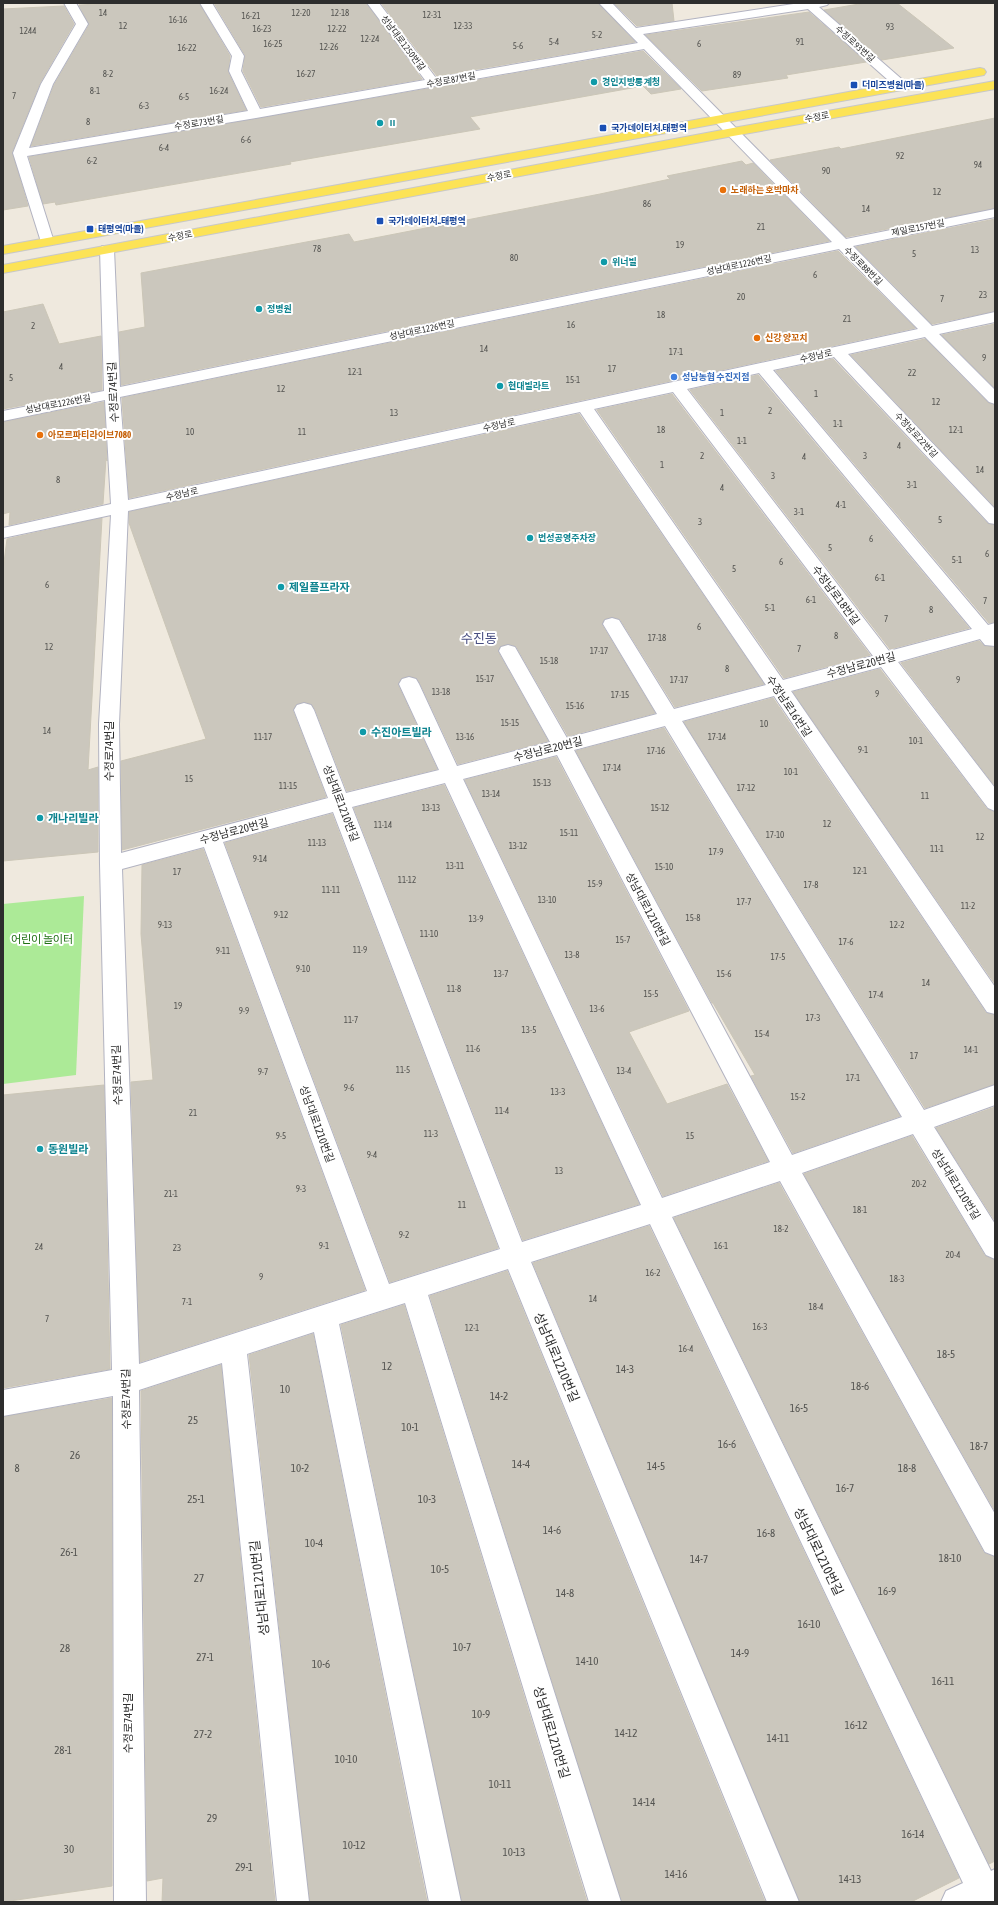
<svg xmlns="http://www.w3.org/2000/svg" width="998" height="1905" viewBox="0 0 998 1905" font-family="'Asap Condensed','Noto Sans KR',sans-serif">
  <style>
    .green { fill: #acea97 }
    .building { fill: #cbc7bd; stroke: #cbc6b7 }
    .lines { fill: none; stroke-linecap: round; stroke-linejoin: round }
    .minor-casing { stroke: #b2b3c1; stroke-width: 2 }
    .major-casing { stroke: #c8c8c8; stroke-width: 2 }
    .minor { fill: #fff; fill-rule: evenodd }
    .major { fill: #fce356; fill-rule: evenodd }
    .culture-dot { fill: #0f9aa8; stroke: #fff; stroke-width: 1.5 }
    .transit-dot { fill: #1a4fb4; stroke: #fff; stroke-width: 1.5 }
    .food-dot { fill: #e8710a; stroke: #fff; stroke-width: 1.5 }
    .shop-dot { fill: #3f7fe0; stroke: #fff; stroke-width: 1.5 }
    .labels { text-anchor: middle; stroke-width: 4; stroke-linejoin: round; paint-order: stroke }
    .number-label { font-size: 9px; fill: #545451 }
    .far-street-label { font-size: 9px; fill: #2d2d2d; stroke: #fff }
    .far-culture-label { font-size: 9px; font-weight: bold; fill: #0d838f; stroke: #fff; text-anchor: start }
    .far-transit-label { font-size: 9px; font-weight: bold; fill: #164399; stroke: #fff; text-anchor: start }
    .far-food-label { font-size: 9px; font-weight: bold; fill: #c56008; stroke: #fff; text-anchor: start }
    .far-shop-label { font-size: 9px; font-weight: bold; fill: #366cbe; stroke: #fff; text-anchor: start }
    .street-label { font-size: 11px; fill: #2d2d2d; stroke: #fff }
    .culture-label { font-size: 11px; font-weight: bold; fill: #0d838f; stroke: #fff; text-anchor: start }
    .park-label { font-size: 11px; fill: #217215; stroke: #fff }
    .near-number-label { font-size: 11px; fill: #545451 }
    .quarter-label { font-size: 13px; fill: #484e82; stroke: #fff }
    .near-street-label { font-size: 13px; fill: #2d2d2d; stroke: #fff }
  </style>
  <rect width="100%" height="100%" fill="#efe9de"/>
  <path class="green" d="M84,896L76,1075L3,1084V904Z"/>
  <g class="building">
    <path d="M115,3H199L230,56L228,72L246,110L31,146L54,85L89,25L79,5Z"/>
    <path d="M214,3H366L422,79L261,107L243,71L245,55Z"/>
    <path d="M381,3H598L635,42L437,76Z"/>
    <path d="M614,3H672L674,21L637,26Z"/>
    <path d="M865,3H897L954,48L882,60L824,10Z"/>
    <path d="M64,6L74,24L40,83L12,152L28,206L3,210V9Z"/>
    <path d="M809,12L866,62L786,75L788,78L702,91L646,35Z"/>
    <path d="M643,51L681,89L651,94L643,86L470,117L480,129L290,162L291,164L56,205L55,202L43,204L29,157L256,119Z"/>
    <path d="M995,118V208L846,237L770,160L839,147L841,149Z"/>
    <path d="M742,161L746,165L753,163L829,241L121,385L119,332L145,327L141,273L349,234L354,242L600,194L670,179L667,176Z"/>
    <path d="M995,219V311L932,324L856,247Z"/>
    <path d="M838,251L915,328L129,498L122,398Z"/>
    <path d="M43,304L59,344L101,336L102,390L3,409V312Z"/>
    <path d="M995,324V388L942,335Z"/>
    <path d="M925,339L988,403L995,405V507L851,355Z"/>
    <path d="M833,359L988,524L995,525V622L989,623L776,371Z"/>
    <path d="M758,375L969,628L890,649L690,390Z"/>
    <path d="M672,394L870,655L784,678L597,410Z"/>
    <path d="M104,402L107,461L106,458L103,504L9,525L10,512L3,514V422Z"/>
    <path d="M579,414L764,684L675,707L620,619L612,617L604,619L602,625L655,713L568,736L516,646L508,644L501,646L498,652L548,741L458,764L420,683L416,678L409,676L401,678L398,685L437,769L347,791L315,709L311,704L304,702L296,704L293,711L326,797L122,850L121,761L206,739L129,523V512Z"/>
    <path d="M102,518L88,770L98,767V852L3,861V570L7,539Z"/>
    <path d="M979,641L985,646L995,647V786L901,663Z"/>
    <path d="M880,669L987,809L995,812V984L793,692Z"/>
    <path d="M773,698L986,1013L995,1015V1084L925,1108L684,722Z"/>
    <path d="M664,728L900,1116L793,1153L751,1076L755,1075L713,1003H712L576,751Z"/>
    <path d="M556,757L689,1011L629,1032L667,1104L727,1084L768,1161L663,1196L465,780Z"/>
    <path d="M444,785L639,1204L523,1240L354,808Z"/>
    <path d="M332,814L498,1248L390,1282L225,843Z"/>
    <path d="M203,849L365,1290L140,1362L131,1082L153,1080L141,934L142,865Z"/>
    <path d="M104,1085L110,1369L3,1388V1095Z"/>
    <path d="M995,1107V1221L936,1128Z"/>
    <path d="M912,1136L985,1256L995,1260V1511L804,1174Z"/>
    <path d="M779,1183L984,1553L995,1557V1861L989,1864L674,1218Z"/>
    <path d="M649,1226L959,1878L911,1902H800L533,1263Z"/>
    <path d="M507,1271L765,1902H622L430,1296Z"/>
    <path d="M404,1305L587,1902H462L341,1325Z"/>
    <path d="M313,1334L427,1902H310L249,1355Z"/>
    <path d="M221,1365L275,1902H162L163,1878L147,1881L141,1391Z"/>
    <path d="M112,1398V1886L3,1902V1417Z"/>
  </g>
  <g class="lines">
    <g class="minor-casing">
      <path id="minor" d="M64,3H76L88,24L53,84L29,148L248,111L229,71L232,56L200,3H212L244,56L241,71L260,109L425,80L367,3H379L436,78L638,43L599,3H612L636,28L800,3H829L827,5L819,7L905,82L907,85L905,88H897L808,9L643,34L846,239L995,209V217L853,246L932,326L995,312V322L939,334L995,390V404L989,402L925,337L848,354L995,509V524L989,523L834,357L773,370L988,625L995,623V646L985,645L980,639L898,662L995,788V811L988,808L881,667L791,691L995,987V1014L987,1012L774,696L682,721L924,1110L995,1085V1105L934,1127L995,1224V1259L986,1255L913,1134L802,1173L995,1514V1556L985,1552L780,1181L672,1217L991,1871L995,1869V1902H941L946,1891L963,1883L650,1224L531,1262L799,1902H767L508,1269L428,1295L621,1902H589L405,1303L339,1324L461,1902H429L314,1332L247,1354L309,1902H277L222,1363L139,1390L146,1902H114L113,1396L3,1416V1390L112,1370L100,864L99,724L111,515L3,538V528L111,504L105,400L3,421V411L104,391L100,249L102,246H112L114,249L120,387L832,242L644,49L256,118L27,156L54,242L52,245H42L13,153L41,84L76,24ZM839,249L918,329L128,500L120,397ZM759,373L972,629L889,651L687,389ZM673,392L873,656L783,680L594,409ZM580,412L766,685L674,709L619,620L612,618L605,620L603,624L657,714L567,738L515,647L508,645L501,647L499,651L550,742L457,766L419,684L416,679L409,677L402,679L399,684L439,770L346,793L314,710L311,705L304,703L297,705L294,710L328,798L121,853L119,724L128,511ZM665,726L902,1117L792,1155L574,750ZM557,755L770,1162L662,1198L463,779ZM445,783L641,1205L522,1242L352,807ZM333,812L500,1249L389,1284L223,842ZM204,847L367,1291L139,1364L122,869Z"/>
    </g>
    <g class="major-casing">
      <g id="major">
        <path d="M980,68L984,69L986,72L984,75L3,254V246Z"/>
        <path d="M995,81V89L733,136L3,273V265L733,128Z"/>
      </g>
    </g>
    <use href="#minor" class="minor"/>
    <use href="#major" class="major"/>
  </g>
  <g class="culture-dot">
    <circle cx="594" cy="82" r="4"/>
    <circle cx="380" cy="123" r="4"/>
    <circle cx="604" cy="262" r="4"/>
    <circle cx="259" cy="309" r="4"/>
    <circle cx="500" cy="386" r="4"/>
    <circle cx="530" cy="538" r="4"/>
    <circle cx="281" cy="587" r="4"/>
    <circle cx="363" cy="732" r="4"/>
    <circle cx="40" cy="818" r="4"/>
    <circle cx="40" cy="1149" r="4"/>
  </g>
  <g class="transit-dot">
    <rect x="850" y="81" width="8" height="8" rx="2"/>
    <rect x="599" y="124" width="8" height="8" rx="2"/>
    <rect x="376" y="217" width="8" height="8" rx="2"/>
    <rect x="86" y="225" width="8" height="8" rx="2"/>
  </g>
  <g class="food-dot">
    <circle cx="723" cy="190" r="4"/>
    <circle cx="757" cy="338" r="4"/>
    <circle cx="40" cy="435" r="4"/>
  </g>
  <circle class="shop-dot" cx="674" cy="377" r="4"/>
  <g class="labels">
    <g class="number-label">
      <text x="103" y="16">14</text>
      <text x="301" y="16">12-20</text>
      <text x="340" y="16">12-18</text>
      <text x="432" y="18">12-31</text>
      <text x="251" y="19">16-21</text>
      <text x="178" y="23">16-16</text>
      <text x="123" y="29">12</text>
      <text x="463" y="29">12-33</text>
      <text x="890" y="30">93</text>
      <text x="262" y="32">16-23</text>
      <text x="337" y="32">12-22</text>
      <text x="28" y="34">1244</text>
      <text x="597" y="38">5-2</text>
      <text x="370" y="42">12-24</text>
      <text x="554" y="45">5-4</text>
      <text x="800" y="45">91</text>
      <text x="273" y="47">16-25</text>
      <text x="699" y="47">6</text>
      <text x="518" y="49">5-6</text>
      <text x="329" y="50">12-26</text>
      <text x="187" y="51">16-22</text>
      <text x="108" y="77">8-2</text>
      <text x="306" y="77">16-27</text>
      <text x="737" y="78">89</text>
      <text x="95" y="94">8-1</text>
      <text x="219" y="94">16-24</text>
      <text x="14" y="99">7</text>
      <text x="184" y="100">6-5</text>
      <text x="144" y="109">6-3</text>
      <text x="88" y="125">8</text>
      <text x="246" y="143">6-6</text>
      <text x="164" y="151">6-4</text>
      <text x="900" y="159">92</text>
      <text x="92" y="164">6-2</text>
      <text x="978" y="168">94</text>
      <text x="826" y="174">90</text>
      <text x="937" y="195">12</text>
      <text x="647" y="207">86</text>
      <text x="866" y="212">14</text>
      <text x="761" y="230">21</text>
      <text x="680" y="248">19</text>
      <text x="317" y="252">78</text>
      <text x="975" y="253">13</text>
      <text x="914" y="257">5</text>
      <text x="514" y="261">80</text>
      <text x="815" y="278">6</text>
      <text x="983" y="298">23</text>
      <text x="741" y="300">20</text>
      <text x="942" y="302">7</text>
      <text x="661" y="318">18</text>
      <text x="847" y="322">21</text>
      <text x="571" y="328">16</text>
      <text x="33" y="329">2</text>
      <text x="484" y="352">14</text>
      <text x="676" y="355">17-1</text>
      <text x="984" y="361">9</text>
      <text x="61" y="370">4</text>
      <text x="612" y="372">17</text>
      <text x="355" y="375">12-1</text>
      <text x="912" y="376">22</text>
      <text x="11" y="381">5</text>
      <text x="573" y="383">15-1</text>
      <text x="281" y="392">12</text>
      <text x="816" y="397">1</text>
      <text x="936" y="405">12</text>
      <text x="770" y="414">2</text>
      <text x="394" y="416">13</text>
      <text x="722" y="416">1</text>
      <text x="838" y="427">1-1</text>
      <text x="661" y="433">18</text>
      <text x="956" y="433">12-1</text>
      <text x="190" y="435">10</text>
      <text x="302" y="435">11</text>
      <text x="742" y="444">1-1</text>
      <text x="899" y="449">4</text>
      <text x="702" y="459">2</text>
      <text x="865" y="459">3</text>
      <text x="804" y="460">4</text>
      <text x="662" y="468">1</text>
      <text x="980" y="473">14</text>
      <text x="773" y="479">3</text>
      <text x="58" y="483">8</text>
      <text x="912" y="488">3-1</text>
      <text x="722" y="491">4</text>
      <text x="841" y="508">4-1</text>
      <text x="799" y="515">3-1</text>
      <text x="940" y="523">5</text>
      <text x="700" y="525">3</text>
      <text x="871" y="542">6</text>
      <text x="830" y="551">5</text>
      <text x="987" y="557">6</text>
      <text x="957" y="563">5-1</text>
      <text x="781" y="565">6</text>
      <text x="734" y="572">5</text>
      <text x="880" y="581">6-1</text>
      <text x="47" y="588">6</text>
      <text x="811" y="603">6-1</text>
      <text x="985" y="604">7</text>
      <text x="770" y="611">5-1</text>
      <text x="931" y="613">8</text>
      <text x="886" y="622">7</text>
      <text x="699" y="630">6</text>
      <text x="836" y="639">8</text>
      <text x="657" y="641">17-18</text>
      <text x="49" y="650">12</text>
      <text x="799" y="652">7</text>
      <text x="599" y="654">17-17</text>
      <text x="549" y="664">15-18</text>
      <text x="727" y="672">8</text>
      <text x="485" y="682">15-17</text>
      <text x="679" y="683">17-17</text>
      <text x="958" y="683">9</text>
      <text x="441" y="695">13-18</text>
      <text x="877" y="697">9</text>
      <text x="620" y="698">17-15</text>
      <text x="575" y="709">15-16</text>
      <text x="510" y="726">15-15</text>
      <text x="764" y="727">10</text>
      <text x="47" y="734">14</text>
      <text x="263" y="740">11-17</text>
      <text x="465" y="740">13-16</text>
      <text x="717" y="740">17-14</text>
      <text x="916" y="744">10-1</text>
      <text x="863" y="753">9-1</text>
      <text x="656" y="754">17-16</text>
      <text x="612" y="771">17-14</text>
      <text x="791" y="775">10-1</text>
      <text x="189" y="782">15</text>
      <text x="542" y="786">15-13</text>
      <text x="288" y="789">11-15</text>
      <text x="746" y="791">17-12</text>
      <text x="491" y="797">13-14</text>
      <text x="925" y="799">11</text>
      <text x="431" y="811">13-13</text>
      <text x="660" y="811">15-12</text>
      <text x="827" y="827">12</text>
      <text x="383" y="828">11-14</text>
      <text x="569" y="836">15-11</text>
      <text x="775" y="838">17-10</text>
      <text x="980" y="840">12</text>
      <text x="317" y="846">11-13</text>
      <text x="518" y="849">13-12</text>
      <text x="937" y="852">11-1</text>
      <text x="716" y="855">17-9</text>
      <text x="260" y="862">9-14</text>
      <text x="455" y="869">13-11</text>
      <text x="664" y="870">15-10</text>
      <text x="860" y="874">12-1</text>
      <text x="177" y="875">17</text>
      <text x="407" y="883">11-12</text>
      <text x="595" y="887">15-9</text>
      <text x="811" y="888">17-8</text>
      <text x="331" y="893">11-11</text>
      <text x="547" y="903">13-10</text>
      <text x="744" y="905">17-7</text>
      <text x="968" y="909">11-2</text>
      <text x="281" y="918">9-12</text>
      <text x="693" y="921">15-8</text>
      <text x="476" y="922">13-9</text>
      <text x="165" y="928">9-13</text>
      <text x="897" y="928">12-2</text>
      <text x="429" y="937">11-10</text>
      <text x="623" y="943">15-7</text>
      <text x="846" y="945">17-6</text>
      <text x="360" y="953">11-9</text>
      <text x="223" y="954">9-11</text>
      <text x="572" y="958">13-8</text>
      <text x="778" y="960">17-5</text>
      <text x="303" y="972">9-10</text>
      <text x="501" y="977">13-7</text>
      <text x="724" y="977">15-6</text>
      <text x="926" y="986">14</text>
      <text x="454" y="992">11-8</text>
      <text x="651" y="997">15-5</text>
      <text x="876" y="998">17-4</text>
      <text x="178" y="1009">19</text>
      <text x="597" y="1012">13-6</text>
      <text x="244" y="1014">9-9</text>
      <text x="813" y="1021">17-3</text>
      <text x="351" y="1023">11-7</text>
      <text x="529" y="1033">13-5</text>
      <text x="762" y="1037">15-4</text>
      <text x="473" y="1052">11-6</text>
      <text x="971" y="1053">14-1</text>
      <text x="914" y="1059">17</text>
      <text x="403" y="1073">11-5</text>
      <text x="624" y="1074">13-4</text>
      <text x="263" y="1075">9-7</text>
      <text x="853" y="1081">17-1</text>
      <text x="349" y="1091">9-6</text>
      <text x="558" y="1095">13-3</text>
      <text x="798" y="1100">15-2</text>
      <text x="502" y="1114">11-4</text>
      <text x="193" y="1116">21</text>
      <text x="431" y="1137">11-3</text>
      <text x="281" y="1139">9-5</text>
      <text x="690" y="1139">15</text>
      <text x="372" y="1158">9-4</text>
      <text x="559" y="1174">13</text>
      <text x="919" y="1187">20-2</text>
      <text x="301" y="1192">9-3</text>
      <text x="171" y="1197">21-1</text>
      <text x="462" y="1208">11</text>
      <text x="860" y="1213">18-1</text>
      <text x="781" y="1232">18-2</text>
      <text x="404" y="1238">9-2</text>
      <text x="324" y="1249">9-1</text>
      <text x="721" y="1249">16-1</text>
      <text x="39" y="1250">24</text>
      <text x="177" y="1251">23</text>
      <text x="953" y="1258">20-4</text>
      <text x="653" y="1276">16-2</text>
      <text x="261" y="1280">9</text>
      <text x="897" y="1282">18-3</text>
      <text x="593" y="1302">14</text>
      <text x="187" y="1305">7-1</text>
      <text x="816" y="1310">18-4</text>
      <text x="47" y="1322">7</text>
      <text x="760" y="1330">16-3</text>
      <text x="472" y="1331">12-1</text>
      <text x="686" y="1352">16-4</text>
    </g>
    <g class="far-street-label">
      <text transform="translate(403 43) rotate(53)" y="3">성남대로1250번길</text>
      <text transform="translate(855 44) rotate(42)" y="3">수정로93번길</text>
      <text transform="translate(451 80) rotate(-10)" y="3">수정로87번길</text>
      <text transform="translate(817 117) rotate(-10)" y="3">수정로</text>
      <text transform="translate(199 123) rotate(-9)" y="3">수정로73번길</text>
      <text transform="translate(499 176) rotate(-11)" y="3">수정로</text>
      <text transform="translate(918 228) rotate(-11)" y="3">제일로157번길</text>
      <text transform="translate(180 236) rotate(-11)" y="3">수정로</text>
      <text transform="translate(739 265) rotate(-12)" y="3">성남대로1226번길</text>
      <text transform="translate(863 266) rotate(45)" y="3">수정로88번길</text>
      <text transform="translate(422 330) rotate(-12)" y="3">성남대로1226번길</text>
      <text transform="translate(816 356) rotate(-12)" y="3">수정남로</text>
      <text transform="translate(58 404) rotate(-11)" y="3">성남대로1226번길</text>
      <text transform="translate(499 425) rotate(-12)" y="3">수정남로</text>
      <text transform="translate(916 435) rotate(47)" y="3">수정남로22번길</text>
      <text transform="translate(182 494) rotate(-12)" y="3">수정남로</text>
    </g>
    <g class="far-culture-label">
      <text x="602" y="85">경인지방통계청</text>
      <text x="388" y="126">Ⅱ</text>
      <text x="612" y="265">위너빌</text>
      <text x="267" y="312">정병원</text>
      <text x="508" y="389">현대빌라트</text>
      <text x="538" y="541">번성공영주차장</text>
    </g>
    <g class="far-transit-label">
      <text x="862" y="88">더미즈병원(마을)</text>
      <text x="611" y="131">국가데이터처.태평역</text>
      <text x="388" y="224">국가데이터처..태평역</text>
      <text x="98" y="232">태평역(마을)</text>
    </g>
    <g class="far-food-label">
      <text x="731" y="193">노래하는 호박마차</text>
      <text x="765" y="341">신강 양꼬치</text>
      <text x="48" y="438">아모르파티라이브7080</text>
    </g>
    <g class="far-shop-label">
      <text x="682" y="380">성남농협 수진지점</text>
    </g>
    <g class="street-label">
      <text transform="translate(113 392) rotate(-93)" y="4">수정로74번길</text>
      <text transform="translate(836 595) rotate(53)" y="4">수정남로18번길</text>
      <text transform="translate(861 665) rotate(-15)" y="4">수정남로20번길</text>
      <text transform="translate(789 706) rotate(56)" y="4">수정남로16번길</text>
      <text transform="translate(548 749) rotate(-14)" y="4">수정남로20번길</text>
      <text transform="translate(109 751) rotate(-90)" y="4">수정로74번길</text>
      <text transform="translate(341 803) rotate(69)" y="4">성남대로1210번길</text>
      <text transform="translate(234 831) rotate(-15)" y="4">수정남로20번길</text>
      <text transform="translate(648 909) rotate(62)" y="4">성남대로1210번길</text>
      <text transform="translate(117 1075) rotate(-92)" y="4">수정로74번길</text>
      <text transform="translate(317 1124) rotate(70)" y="4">성남대로1210번길</text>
      <text transform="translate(956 1184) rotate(58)" y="4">성남대로1210번길</text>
      <text transform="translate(126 1399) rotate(-91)" y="4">수정로74번길</text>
      <text transform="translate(128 1723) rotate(-90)" y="4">수정로74번길</text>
    </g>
    <g class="culture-label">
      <text x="289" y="591">제일플프라자</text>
      <text x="371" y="736">수진아트빌라</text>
      <text x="48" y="822">개나리빌라</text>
      <text x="48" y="1153">동원빌라</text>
    </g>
    <g class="park-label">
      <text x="42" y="943">어린이 놀이터</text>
    </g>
    <g class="near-number-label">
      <text x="946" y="1358">18-5</text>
      <text x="387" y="1370">12</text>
      <text x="625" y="1373">14-3</text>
      <text x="860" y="1390">18-6</text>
      <text x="285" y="1393">10</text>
      <text x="499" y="1400">14-2</text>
      <text x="799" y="1412">16-5</text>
      <text x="193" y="1424">25</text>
      <text x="410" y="1431">10-1</text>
      <text x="727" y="1448">16-6</text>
      <text x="979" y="1450">18-7</text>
      <text x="75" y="1459">26</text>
      <text x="521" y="1468">14-4</text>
      <text x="656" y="1470">14-5</text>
      <text x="17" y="1472">8</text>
      <text x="300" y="1472">10-2</text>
      <text x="907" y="1472">18-8</text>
      <text x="845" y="1492">16-7</text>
      <text x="196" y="1503">25-1</text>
      <text x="427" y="1503">10-3</text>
      <text x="552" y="1534">14-6</text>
      <text x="766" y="1537">16-8</text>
      <text x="314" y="1547">10-4</text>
      <text x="69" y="1556">26-1</text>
      <text x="950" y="1562">18-10</text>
      <text x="699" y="1563">14-7</text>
      <text x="440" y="1573">10-5</text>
      <text x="199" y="1582">27</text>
      <text x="887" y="1595">16-9</text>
      <text x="565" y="1597">14-8</text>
      <text x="809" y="1628">16-10</text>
      <text x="462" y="1651">10-7</text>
      <text x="65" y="1652">28</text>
      <text x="740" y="1657">14-9</text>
      <text x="205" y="1661">27-1</text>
      <text x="587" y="1665">14-10</text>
      <text x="321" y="1668">10-6</text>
      <text x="943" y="1685">16-11</text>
      <text x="481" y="1718">10-9</text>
      <text x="856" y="1729">16-12</text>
      <text x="626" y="1737">14-12</text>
      <text x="203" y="1738">27-2</text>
      <text x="778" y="1742">14-11</text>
      <text x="63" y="1754">28-1</text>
      <text x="346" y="1763">10-10</text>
      <text x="500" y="1788">10-11</text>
      <text x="644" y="1806">14-14</text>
      <text x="212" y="1822">29</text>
      <text x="913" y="1838">16-14</text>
      <text x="354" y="1849">10-12</text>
      <text x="69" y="1853">30</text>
      <text x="514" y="1856">10-13</text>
      <text x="244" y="1871">29-1</text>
      <text x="676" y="1878">14-16</text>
      <text x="850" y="1883">14-13</text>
    </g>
    <g class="quarter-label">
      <text x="479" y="643">수진동</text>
    </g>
    <g class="near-street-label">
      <text transform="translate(557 1357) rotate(67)" y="5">성남대로1210번길</text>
      <text transform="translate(819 1551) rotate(64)" y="5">성남대로1210번길</text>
      <text transform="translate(259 1588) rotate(-96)" y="5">성남대로1210번길</text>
      <text transform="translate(552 1732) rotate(73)" y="5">성남대로1210번길</text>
    </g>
  </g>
  <rect width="998" height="1905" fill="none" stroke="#2d2d2d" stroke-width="8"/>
</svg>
